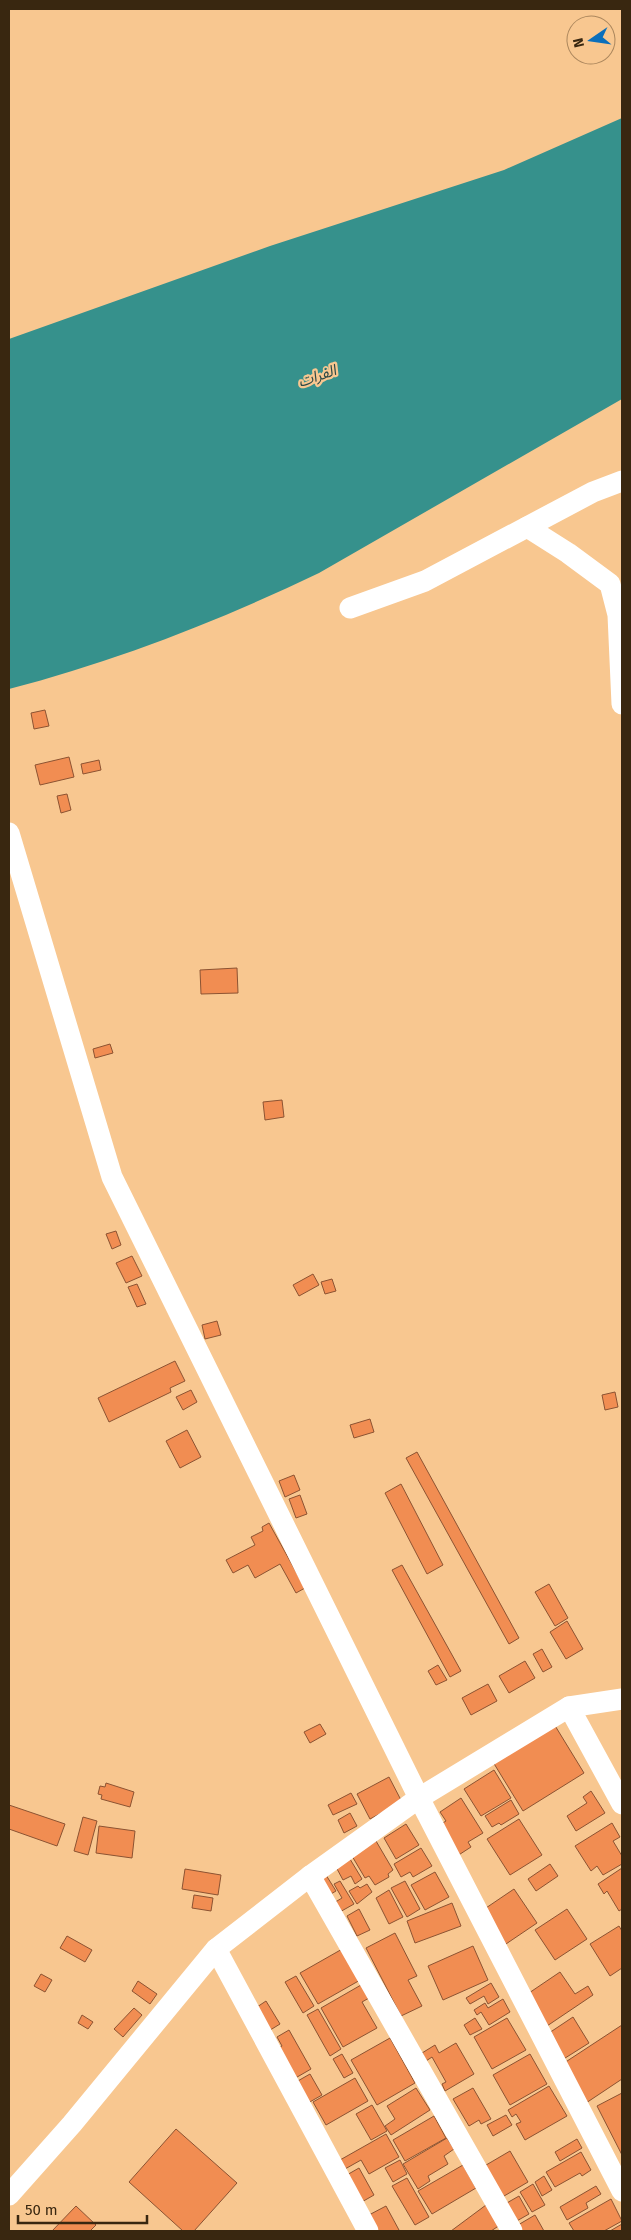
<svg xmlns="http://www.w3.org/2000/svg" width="631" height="2240" viewBox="0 0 631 2240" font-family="'Fira Sans','Noto Sans Arabic',sans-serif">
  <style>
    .water { fill: #36918c }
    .building { fill: #f18d52; stroke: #8c5332 }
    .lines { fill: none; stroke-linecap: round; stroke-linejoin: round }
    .minor { stroke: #fff; stroke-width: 21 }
    .labels { text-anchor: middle; stroke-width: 4.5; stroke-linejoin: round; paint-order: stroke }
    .water-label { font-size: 15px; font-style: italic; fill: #2d4947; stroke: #f8c790 }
  </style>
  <rect width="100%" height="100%" fill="#f8c790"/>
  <path class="water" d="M622,118V399L319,573C219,621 116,661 9,689V339L270,246L504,170Z"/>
  <g class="building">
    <path d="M45,710L49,726L34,729L31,713Z"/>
    <path d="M69,757L74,777L40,785L35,765Z"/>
    <path d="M99,760L101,770L83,774L81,764Z"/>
    <path d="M67,794L71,810L61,813L57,796Z"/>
    <path d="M237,968L238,993L201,994L200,970Z"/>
    <path d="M110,1044L113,1053L95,1058L93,1049Z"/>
    <path d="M282,1100L284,1117L265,1120L263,1102Z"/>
    <path d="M116,1231L121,1245L112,1249L106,1234Z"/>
    <path d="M132,1256L142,1276L126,1283L116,1263Z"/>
    <path d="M313,1274L319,1285L299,1296L293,1285Z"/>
    <path d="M332,1279L336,1291L325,1294L321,1282Z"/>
    <path d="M137,1284L146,1304L137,1307L128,1287Z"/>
    <path d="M217,1321L221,1335L205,1339L202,1325Z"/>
    <path d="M175,1361L185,1381L170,1388L171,1392L109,1422L98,1398Z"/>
    <path d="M191,1390L197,1402L183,1410L176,1397Z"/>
    <path d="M615,1392L618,1407L605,1410L602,1395Z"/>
    <path d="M370,1419L374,1432L354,1438L350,1425Z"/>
    <path d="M187,1430L201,1457L180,1468L166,1441Z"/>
    <path d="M417,1452L519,1638L509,1644L406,1458Z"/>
    <path d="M294,1475L300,1490L285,1497L279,1481Z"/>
    <path d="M401,1484L443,1565L427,1574L385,1493Z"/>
    <path d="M300,1495L307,1514L296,1518L289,1499Z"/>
    <path d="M269,1523L305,1588L296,1593L280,1564L255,1578L248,1565L233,1573L226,1560L255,1545L251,1537L263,1531L262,1527Z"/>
    <path d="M402,1565L461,1671L450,1677L392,1570Z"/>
    <path d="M549,1584L568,1618L555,1626L535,1592Z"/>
    <path d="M567,1621L583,1649L566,1659L550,1632Z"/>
    <path d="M542,1649L552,1667L543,1672L533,1654Z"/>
    <path d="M525,1661L535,1678L509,1693L499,1676Z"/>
    <path d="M438,1665L447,1680L436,1685L428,1671Z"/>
    <path d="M488,1684L497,1701L471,1715L462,1698Z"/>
    <path d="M320,1724L326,1734L310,1743L304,1732Z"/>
    <path d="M554,1724L584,1773L523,1811L493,1762Z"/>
    <path d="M494,1770L511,1798L481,1816L464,1789Z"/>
    <path d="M389,1777L402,1802L370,1819L357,1794Z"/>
    <path d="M106,1783L134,1792L130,1807L101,1799L102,1795L98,1794L100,1786L105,1787Z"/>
    <path d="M591,1791L605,1813L576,1831L567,1816L587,1803L583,1797Z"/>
    <path d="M351,1793L357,1804L333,1815L328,1805Z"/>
    <path d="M461,1798L483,1833L468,1842L471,1847L454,1858L441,1824L446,1821L440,1812Z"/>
    <path d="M511,1800L519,1814L501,1825L499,1823L492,1827L485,1816Z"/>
    <path d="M9,1805L65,1824L57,1846L9,1829Z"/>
    <path d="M350,1813L357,1826L344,1833L338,1820Z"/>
    <path d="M83,1817L97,1821L88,1855L74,1851Z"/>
    <path d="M519,1819L542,1855L510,1875L487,1839Z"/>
    <path d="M612,1823L620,1837L613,1841L622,1856V1864L603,1875L597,1866L591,1871L575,1846Z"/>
    <path d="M406,1824L419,1845L396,1859L384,1838Z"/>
    <path d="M99,1826L135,1831L132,1858L96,1853Z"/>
    <path d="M376,1841L393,1870L388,1874L389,1877L375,1885L369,1876L365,1878L352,1856Z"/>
    <path d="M421,1848L432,1866L413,1877L410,1872L401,1877L394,1864Z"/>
    <path d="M350,1859L362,1879L355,1884L351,1876L343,1880L336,1867Z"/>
    <path d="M550,1864L558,1876L536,1891L528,1879Z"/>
    <path d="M622,1868V1909L619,1911L607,1891L604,1894L598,1884Z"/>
    <path d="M185,1869L221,1875L218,1895L182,1889Z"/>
    <path d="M435,1872L449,1897L425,1910L411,1885Z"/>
    <path d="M326,1875L336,1891L329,1895L319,1879Z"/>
    <path d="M340,1881L354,1904L338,1913L332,1904L342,1898L334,1884Z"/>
    <path d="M405,1881L420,1909L407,1917L391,1888Z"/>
    <path d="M367,1884L372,1892L357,1904L349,1891L358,1886L360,1888Z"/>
    <path d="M514,1889L537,1923L503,1946L480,1912Z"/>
    <path d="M389,1890L403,1917L389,1924L376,1898Z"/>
    <path d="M194,1895L213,1898L211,1911L192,1908Z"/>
    <path d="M452,1903L461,1926L415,1943L407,1921Z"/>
    <path d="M359,1909L370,1930L357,1936L347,1916Z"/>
    <path d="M567,1909L587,1939L555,1960L535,1930Z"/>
    <path d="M619,1926L622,1931V1968L610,1976L590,1944Z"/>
    <path d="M395,1933L417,1976L408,1980L422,2006L401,2016L366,1948Z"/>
    <path d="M67,1936L92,1950L85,1962L60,1948Z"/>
    <path d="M473,1946L488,1980L443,2000L428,1966Z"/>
    <path d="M344,1948L362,1979L318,2004L300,1973Z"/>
    <path d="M560,1972L575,1994L588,1986L593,1995L547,2026L526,1995Z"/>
    <path d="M41,1974L52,1980L45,1992L34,1986Z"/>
    <path d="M296,1976L314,2006L303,2013L285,1982Z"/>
    <path d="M138,1981L157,1994L150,2004L132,1991Z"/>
    <path d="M491,1983L499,1997L488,2004L484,1996L470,2004L466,1998Z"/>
    <path d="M361,1985L369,1998L362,2002L377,2028L343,2047L321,2008Z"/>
    <path d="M503,1999L510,2012L489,2025L481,2012L477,2015L474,2010L485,2003L488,2008Z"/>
    <path d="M266,2001L280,2024L267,2032L254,2009Z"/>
    <path d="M134,2008L142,2015L123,2037L114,2029Z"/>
    <path d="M318,2009L341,2049L330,2056L307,2015Z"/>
    <path d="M82,2015L93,2022L88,2029L78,2023Z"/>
    <path d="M573,2017L589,2043L562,2060L546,2035Z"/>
    <path d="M475,2018L482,2029L470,2035L464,2025Z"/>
    <path d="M507,2018L526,2050L492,2069L474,2037Z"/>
    <path d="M622,2025V2079L586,2103L561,2065Z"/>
    <path d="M289,2030L311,2069L292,2080L277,2049L282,2046L277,2037Z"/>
    <path d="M390,2038L415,2083L377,2105L351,2060Z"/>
    <path d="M456,2043L474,2074L445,2091L442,2084L446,2082L432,2057L426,2061L422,2053L435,2045L439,2053Z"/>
    <path d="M342,2054L353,2073L344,2078L333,2059Z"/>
    <path d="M530,2054L547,2084L510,2105L493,2075Z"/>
    <path d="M310,2074L322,2095L308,2103L296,2082Z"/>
    <path d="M355,2078L368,2101L326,2125L313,2102Z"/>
    <path d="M549,2086L567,2116L525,2140L516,2124L521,2122L516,2114L512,2117L508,2110Z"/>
    <path d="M416,2088L430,2110L391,2135L385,2126L395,2119L387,2106Z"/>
    <path d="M473,2088L491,2119L481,2124L479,2120L469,2126L453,2099Z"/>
    <path d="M622,2093V2155L597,2106Z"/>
    <path d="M372,2105L387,2131L371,2140L356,2114Z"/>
    <path d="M506,2115L512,2125L493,2136L487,2125Z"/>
    <path d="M434,2116L446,2138L405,2161L393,2140Z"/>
    <path d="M176,2129L237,2183L194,2231H183L129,2182Z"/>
    <path d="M386,2134L399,2157L369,2174L361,2160L345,2169L340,2160Z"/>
    <path d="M447,2138L454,2149L444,2156L448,2164L428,2176L430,2181L418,2189L403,2164Z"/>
    <path d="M577,2139L582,2148L560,2161L555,2152Z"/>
    <path d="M510,2151L528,2182L499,2199L481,2168Z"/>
    <path d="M581,2152L591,2170L582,2176L580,2173L555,2187L546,2172Z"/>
    <path d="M400,2160L407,2174L393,2182L385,2168Z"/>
    <path d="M463,2165L476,2188L432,2214L418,2191Z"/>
    <path d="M359,2168L374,2195L360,2203L345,2176Z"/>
    <path d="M544,2176L552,2190L542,2196L535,2182Z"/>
    <path d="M407,2178L429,2217L415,2225L392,2186Z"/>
    <path d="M533,2184L545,2205L532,2212L520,2192Z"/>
    <path d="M596,2186L601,2194L586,2203L588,2208L567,2220L560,2207Z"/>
    <path d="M519,2196L529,2214L515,2222L505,2204Z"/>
    <path d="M611,2199L622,2221L604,2231H574L569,2223Z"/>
    <path d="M486,2205L500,2225L491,2231H451Z"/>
    <path d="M76,2206L96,2225L90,2231H52Z"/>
    <path d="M386,2206L399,2230L396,2231H375L367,2216Z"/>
    <path d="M535,2215L544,2231H521L518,2225Z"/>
    <path d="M622,2224V2231H610Z"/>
  </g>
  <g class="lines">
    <g class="minor">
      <path d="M527,527L568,553L610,584L618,615L622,704"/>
      <path d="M350,608L425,581L593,492L622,481"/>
      <path d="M9,833L112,1177L419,1798L622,2191"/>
      <path d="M569,1707L622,1804"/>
      <path d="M310,1876L512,2231"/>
      <path d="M216,1949L368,2231"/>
      <path d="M9,2195L72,2124L216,1949L310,1876L419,1798L569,1707L622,1699"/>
    </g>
  </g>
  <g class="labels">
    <g class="water-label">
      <text transform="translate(317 376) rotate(-19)" y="5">الفرات</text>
    </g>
  </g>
  <rect width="631" height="2240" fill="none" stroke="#392710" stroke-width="20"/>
  <g transform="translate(591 40) rotate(257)"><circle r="24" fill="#f8c790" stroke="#ac875d"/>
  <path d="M0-4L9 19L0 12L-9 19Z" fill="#0b6fbb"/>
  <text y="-8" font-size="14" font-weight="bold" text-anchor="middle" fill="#392710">N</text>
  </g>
  <path d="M18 2215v8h129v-8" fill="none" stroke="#392710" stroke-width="2.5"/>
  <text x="25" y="2215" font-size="15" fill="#392710" stroke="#f8c790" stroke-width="4" paint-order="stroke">50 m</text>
</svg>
